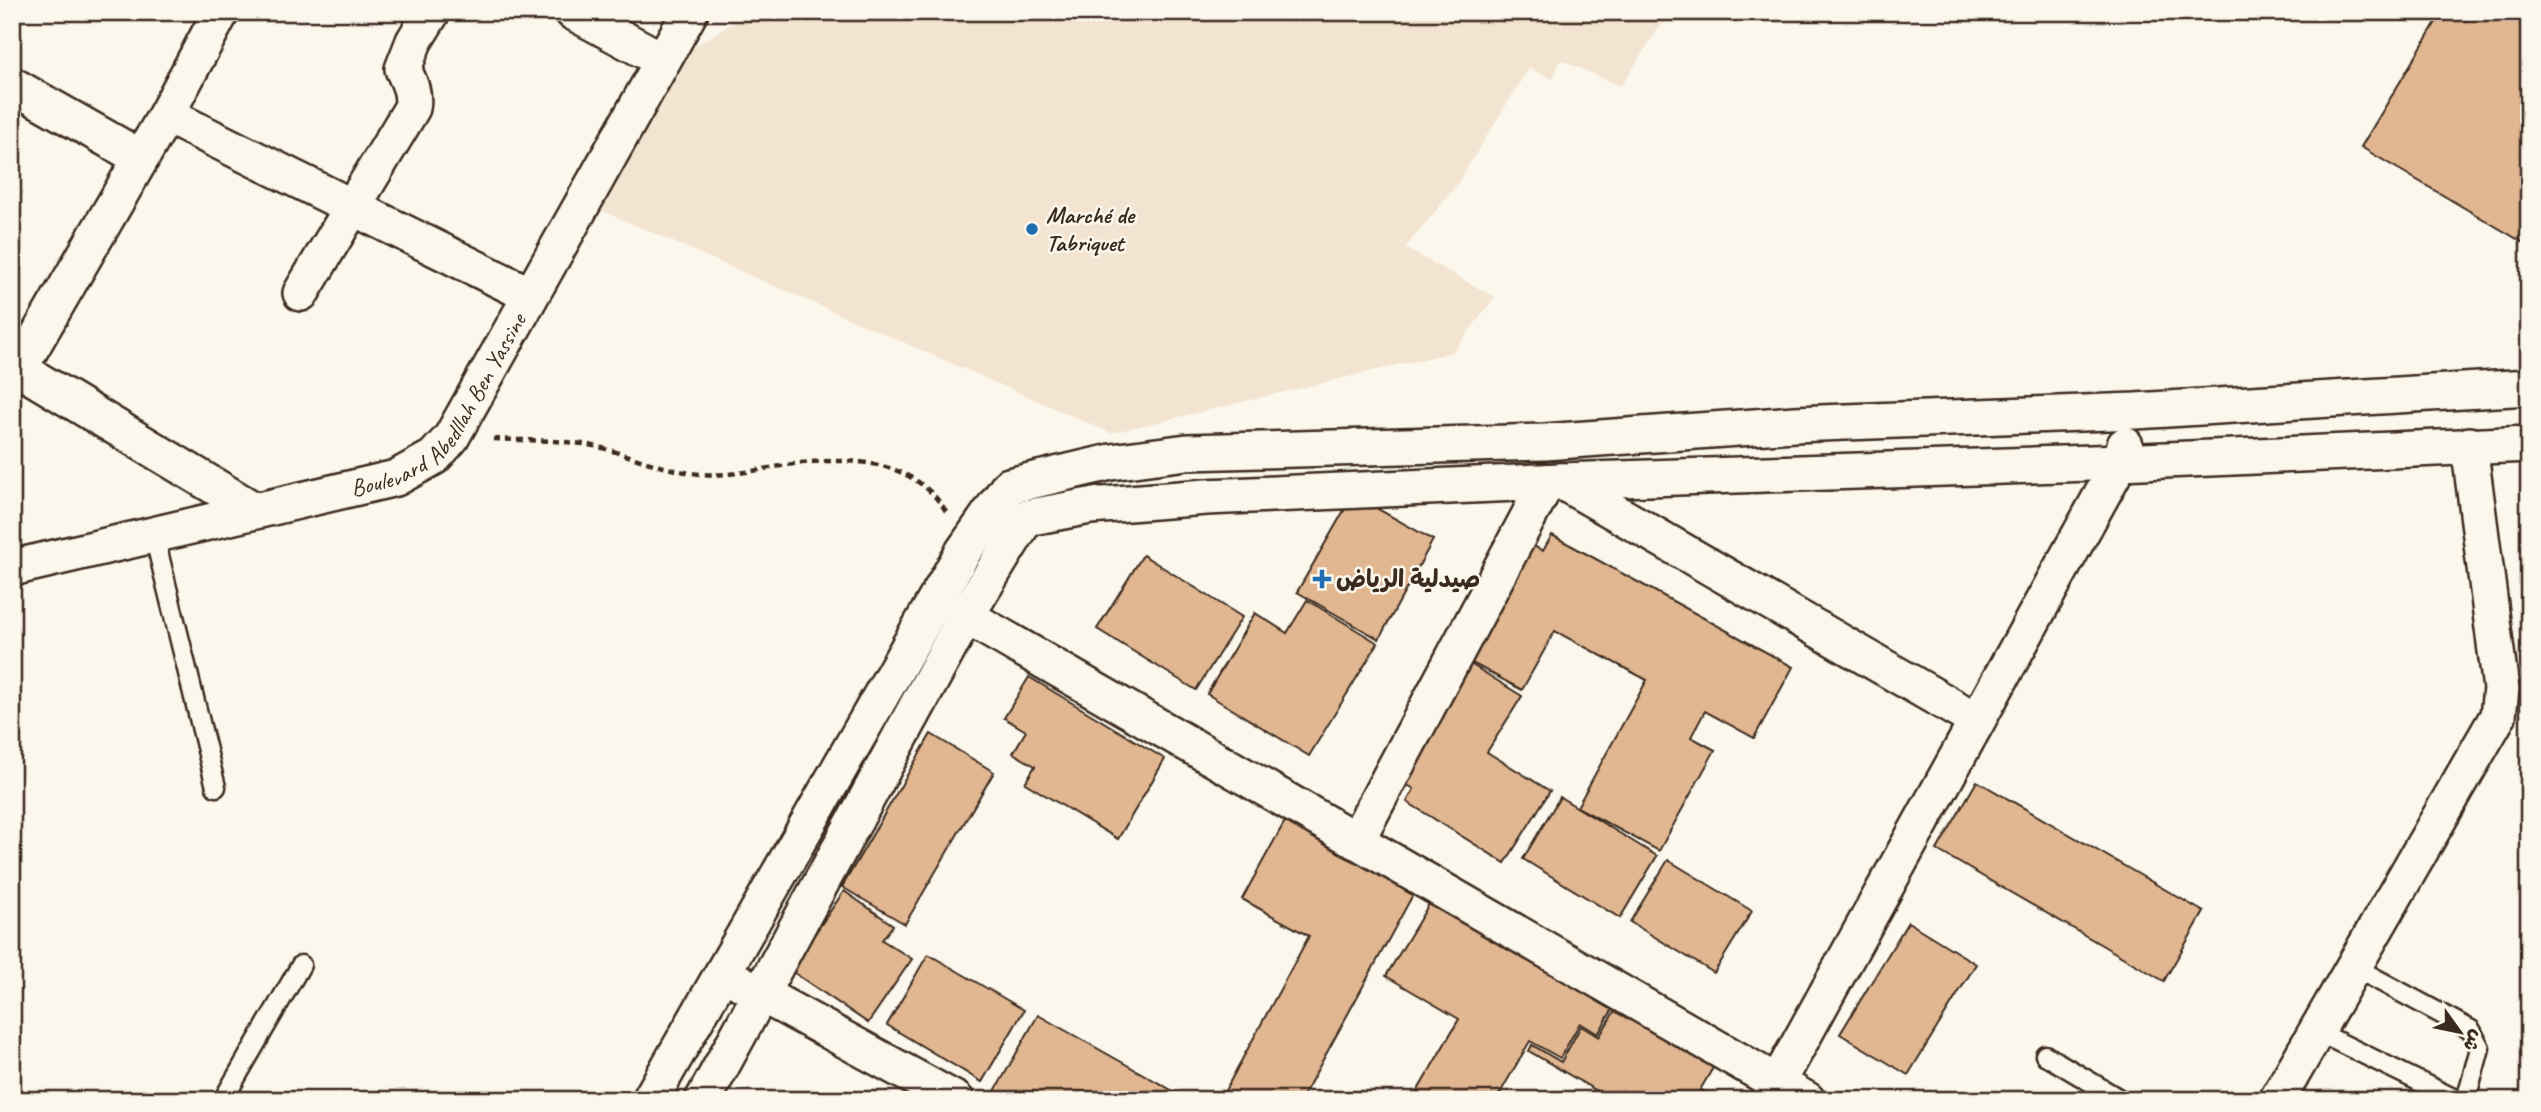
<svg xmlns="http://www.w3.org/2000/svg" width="2541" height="1112" viewBox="0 0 2541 1112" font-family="Caveat,'Playpen Sans Arabic',sans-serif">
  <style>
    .built { fill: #f3e4d1 }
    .building { fill: #e1b792; stroke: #3b2a1e; stroke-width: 2 }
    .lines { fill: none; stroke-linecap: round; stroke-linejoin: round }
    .service-casing { stroke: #3b2a1e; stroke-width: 23 }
    .minor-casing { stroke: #3b2a1e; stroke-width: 40 }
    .path { stroke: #3b2a1e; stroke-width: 4.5; stroke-dasharray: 7 5; stroke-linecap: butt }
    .service { stroke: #fbf7ec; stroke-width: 18 }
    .minor { stroke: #fbf7ec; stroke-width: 35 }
    .poi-dot { fill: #1f6fb2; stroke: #fbf7ec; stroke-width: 2.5 }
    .labels { text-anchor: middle; stroke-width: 5; stroke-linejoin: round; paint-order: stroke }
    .poi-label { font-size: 24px; font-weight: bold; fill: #3b2a1e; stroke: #fbf7ec; text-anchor: start }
    .street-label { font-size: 24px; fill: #3b2a1e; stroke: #fbf7ec }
  </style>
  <rect width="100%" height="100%" fill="#fbf7ec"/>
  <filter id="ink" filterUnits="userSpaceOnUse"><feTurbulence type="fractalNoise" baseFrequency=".0143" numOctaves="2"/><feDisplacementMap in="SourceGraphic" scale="14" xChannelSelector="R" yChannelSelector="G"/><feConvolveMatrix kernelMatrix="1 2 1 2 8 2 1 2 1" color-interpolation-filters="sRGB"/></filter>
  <g filter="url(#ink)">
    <path class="built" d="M751,12H1669L1621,86L1561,60L1553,79L1529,68L1456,186L1405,248L1495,297L1453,352L1111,433L598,209L677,57Z"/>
    <g class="building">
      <path d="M2442,12H2451L2465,20L2469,12H2529V246L2361,147Z"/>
      <path d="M1353,495L1433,540L1379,639L1297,592Z"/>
      <path d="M1552,535L1793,667L1754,738L1705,711L1691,737L1715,750L1659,851L1577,807L1647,680L1555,631L1522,690L1459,656L1522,540L1543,551Z"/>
      <path d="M1143,555L1242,617L1196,690L1097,629Z"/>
      <path d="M1307,600L1378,643L1309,756L1207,694L1255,613L1287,633Z"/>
      <path d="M1464,660L1522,696L1487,752L1550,791L1505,863L1407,802L1414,789L1393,776Z"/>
      <path d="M1029,677L1165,759L1118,839L1025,783L1035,766L1013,753L1026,731L1004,718Z"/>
      <path d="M931,734L994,772L905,924L842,887Z"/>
      <path d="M1977,781L2204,912L2164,981L1937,850Z"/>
      <path d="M1560,797L1657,856L1620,918L1523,859Z"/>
      <path d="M1285,821L1415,891L1301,1100H1220L1309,936L1242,899Z"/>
      <path d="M1668,860L1752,911L1714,973L1630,922Z"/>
      <path d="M844,891L893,925L882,940L912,959L868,1023L790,970Z"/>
      <path d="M1432,899L1615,1005L1598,1034L1580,1023L1560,1058L1530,1041L1496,1100H1418L1414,1097L1459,1019L1386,976Z"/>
      <path d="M1908,922L1976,964L1908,1075L1840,1034Z"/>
      <path d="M928,954L1024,1010L982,1082L887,1025Z"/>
      <path d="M1620,1002L1718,1059L1700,1090L1706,1093L1702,1100H1612L1529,1051L1532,1045L1561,1062L1581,1026L1599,1037Z"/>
      <path d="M1038,1015L1189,1100H1011L995,1091Z"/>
    </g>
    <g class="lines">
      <g class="service-casing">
        <g id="service">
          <path d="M154,535L216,787"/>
          <path d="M2354,967L2471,1030L2480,1048L2466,1100"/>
          <path d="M2316,1031L2457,1100"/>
          <path d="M2045,1055L2121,1100"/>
          <path d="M223,1100L301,965"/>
        </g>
      </g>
      <g class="minor-casing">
        <g id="minor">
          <path d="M573,12L662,60"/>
          <path d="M12,85L141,158"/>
          <path d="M166,115L530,295"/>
          <path d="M301,293L412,108C415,93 409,82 403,69L414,41L432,12"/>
          <path d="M12,366L19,369L166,115L221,12"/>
          <path d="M19,369L254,510"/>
          <path d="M1561,481L1977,721"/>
          <path id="s1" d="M12,568L396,478L434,457L451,438L690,12"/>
          <path d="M966,616L1807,1100"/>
          <path d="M1356,841L1547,482"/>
          <path d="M741,983L956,1100"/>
          <path d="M650,1100L963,552L1009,486L1111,462L1187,452L1544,442L1794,424L2135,411L2529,387"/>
          <path d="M703,1100L966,616L1026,518L1090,506L1206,497L1561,481L2120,462L2529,444"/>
          <path d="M1768,1100L2120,462L2125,445"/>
          <path d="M2277,1100L2498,716L2501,689L2469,445"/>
        </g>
      </g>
      <path class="path" d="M493,439C528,441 564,439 599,447C633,456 665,471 701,474C736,477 767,467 801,463C856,457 916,461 947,513"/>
      <use href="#service" class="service"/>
      <use href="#minor" class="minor"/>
    </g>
  </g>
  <g class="poi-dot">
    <circle cx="1032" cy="229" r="7"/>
    <path d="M1318.5 568.5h7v7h7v7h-7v7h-7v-7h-7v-7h7z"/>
  </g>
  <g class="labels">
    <g class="poi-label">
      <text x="1046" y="223">Marché de<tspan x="1046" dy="28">Tabriquet</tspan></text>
      <text x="1336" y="587">صيدلية الرياض</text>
    </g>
    <g class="street-label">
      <text dy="8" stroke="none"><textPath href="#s1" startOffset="476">Boulevard Abedllah Ben Yassine</textPath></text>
    </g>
  </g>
  <rect width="2541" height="1112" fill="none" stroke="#fbf7ec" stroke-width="42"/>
  <rect x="21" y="21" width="2499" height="1070" fill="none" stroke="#3b2a1e" stroke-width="2.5" filter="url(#ink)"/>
  <g transform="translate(2460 1032) rotate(123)" stroke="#fbf7ec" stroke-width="5" paint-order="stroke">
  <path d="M0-5L12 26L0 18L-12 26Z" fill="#3b2a1e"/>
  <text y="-10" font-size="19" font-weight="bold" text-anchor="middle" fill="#3b2a1e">ش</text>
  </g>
</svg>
